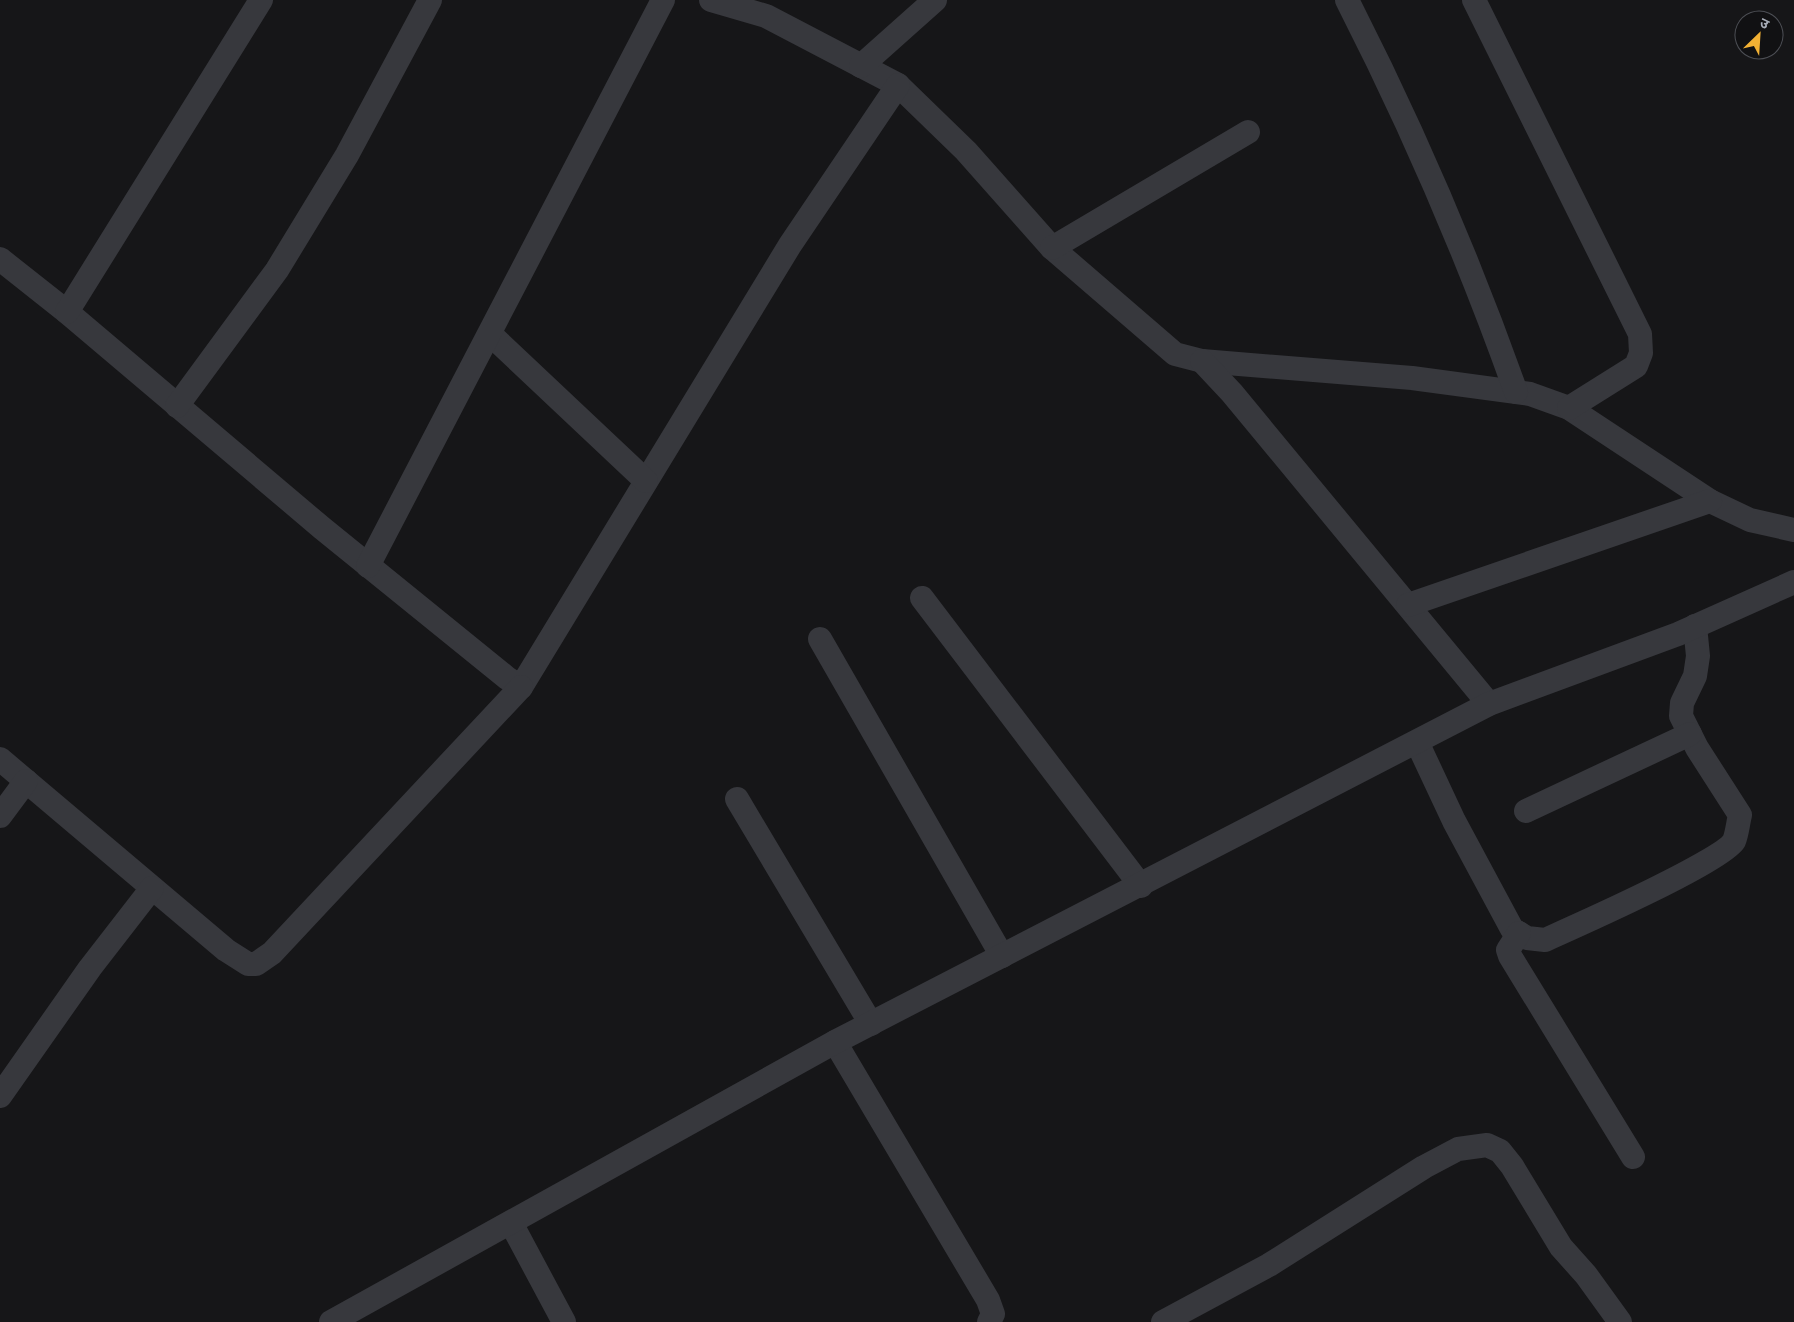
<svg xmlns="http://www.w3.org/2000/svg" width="1794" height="1322" viewBox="0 0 1794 1322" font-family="Helvetica,'Noto Sans Devanagari',sans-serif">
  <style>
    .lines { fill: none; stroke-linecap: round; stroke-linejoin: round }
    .street { stroke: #37383d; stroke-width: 24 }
  </style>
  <rect width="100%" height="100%" fill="#161618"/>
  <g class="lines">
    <g class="street">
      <path d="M711,0L766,16L898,85L966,151L1052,248L1175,354L1202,361L1412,378L1530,394L1569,408L1710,501L1750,520L1794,530"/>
      <path d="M1347,0C1412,127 1468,257 1516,392"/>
      <path d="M1474,0L1640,334L1641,353L1636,366L1569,408"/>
      <path d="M861,66L935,0"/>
      <path d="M1052,248L1248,132"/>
      <path d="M0,259L67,312L322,528L507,678L521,687L790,245L898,85"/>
      <path d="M67,312L261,0"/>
      <path d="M490,334L646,481"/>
      <path d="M1202,361L1232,393L1489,704"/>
      <path d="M177,406L277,270L347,155L430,0"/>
      <path d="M368,566L663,0"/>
      <path d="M922,598L1141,886"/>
      <path d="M1408,605L1710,501"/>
      <path d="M820,639L1002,956"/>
      <path d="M1417,742L1454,821L1512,929L1527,938L1545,940C1574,927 1723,861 1734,841C1737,834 1738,823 1740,815L1697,748L1681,716L1682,703L1695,676L1698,656L1695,626"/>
      <path d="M0,759L226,950L248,964H256L272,953L521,687"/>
      <path d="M737,799L871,1024"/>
      <path d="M1526,811L1690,734"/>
      <path d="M0,816L26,781"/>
      <path d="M1519,933L1508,950L1510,956L1633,1157"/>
      <path d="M835,1042L988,1300L993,1314L989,1322"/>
      <path d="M0,1096L90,968L152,888"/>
      <path d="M511,1223L564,1322"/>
      <path d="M331,1322L835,1042L1489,704L1678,634L1794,582"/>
      <path d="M1163,1322L1269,1265L1424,1167L1458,1149L1487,1145L1500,1151L1512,1166L1561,1247L1586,1275L1620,1322"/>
    </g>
  </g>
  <g transform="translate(1759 35) rotate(25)"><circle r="24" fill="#111113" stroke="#4d4f55"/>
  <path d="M0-4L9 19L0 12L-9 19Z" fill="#f2b134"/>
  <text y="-8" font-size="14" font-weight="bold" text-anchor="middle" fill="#a8adb8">उ</text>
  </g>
</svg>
